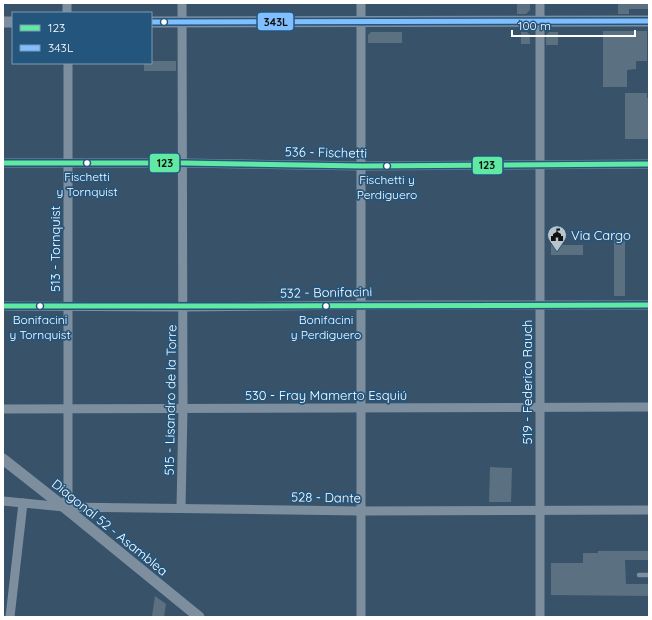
<svg xmlns="http://www.w3.org/2000/svg" width="652" height="620" viewBox="0 0 652 620" font-family="Quicksand,sans-serif">
  <style>
    .building { fill: #5b7081 }
    .lines { fill: none; stroke-linecap: round; stroke-linejoin: round }
    .service { stroke: #7d8f9f; stroke-width: 4.5 }
    .minor { stroke: #7d8f9f; stroke-width: 9 }
    .tertiary { stroke: #7d8f9f; stroke-width: 11 }
    .bus-1-casing { stroke: #24557d; stroke-width: 8 }
    .bus-2-casing { stroke: #24557d; stroke-width: 8 }
    .bus-1 { stroke: #60e9a3; stroke-width: 5 }
    .bus-2 { stroke: #80bfff; stroke-width: 5 }
    .bus-dot { fill: #fff; stroke: #24557d; stroke-width: 1.5 }
    .labels { text-anchor: middle; stroke-width: 3.5; stroke-linejoin: round; paint-order: stroke }
    .bus-label { font-size: 12px; fill: #fff; stroke: #24557d }
    .street-label { font-size: 13px; fill: #fff; stroke: #24557d }
    .poi-label { font-size: 13px; fill: #fff; stroke: #24557d; text-anchor: start }
    .line-badge { stroke: #24557d; stroke-width: 1.5 }
    .pale-badge-label { font-size: 11px; text-anchor: middle; font-weight: bold; fill: #111 }
  </style>
  <rect width="100%" height="100%" fill="#385369"/>
  <g class="building">
    <path d="M517,3H530V10L526,14H517Z"/>
    <path d="M618,3H649V9H629V14H618Z"/>
    <path d="M603,31H647V61H636V69L627,70V87H603Z"/>
    <path d="M371,32H402V43H368V35Z"/>
    <path d="M521,32H527L530,35V44H521Z"/>
    <path d="M549,32H558V45H546V35Z"/>
    <path d="M151,61H176V71H144V63H151Z"/>
    <path d="M625,93H647V98H649V139H625Z"/>
    <rect x="614" y="234" width="11" height="62"/>
    <rect x="551" y="245" width="32" height="10"/>
    <path d="M490,467L512,468L511,502H489Z"/>
    <path d="M598,551H649V560H625L626,584H649V596L551,595V563H583V553H598Z"/>
    <path d="M155,596L166,604L164,617L152,616Z"/>
  </g>
  <g class="lines">
    <path class="service" d="M639,575H649"/>
    <g class="minor">
      <path d="M67,3V13"/>
      <path d="M540,3V617"/>
      <path d="M3,163H184L362,166L649,164"/>
      <path d="M3,306L183,307L360,305H649"/>
      <path d="M3,409L649,407"/>
      <path d="M3,501L64,507L360,511L649,510"/>
      <path d="M64,507L68,494V63"/>
      <path d="M181,508L183,408L182,3"/>
      <path d="M10,617L23,503"/>
      <path d="M361,617V3"/>
    </g>
    <g class="tertiary">
      <path d="M3,22H13"/>
      <path d="M151,22L649,21"/>
      <path d="M3,459L64,507L199,617"/>
    </g>
    <g class="bus-1-casing">
      <g id="bus-1">
        <path d="M3,163H184L362,166L649,164"/>
        <path d="M3,306C218,307 434,305 649,305"/>
      </g>
    </g>
    <g class="bus-2-casing">
      <path id="bus-2" d="M151,22L649,21"/>
    </g>
    <use href="#bus-1" class="bus-1"/>
    <use href="#bus-2" class="bus-2"/>
  </g>
  <defs>
    <g id="civic-pin" transform="scale(1)"><path d="M0 17L-7.5 6A9.5 9.5 0 1 1 7.5 6Z" fill="#b9c3ca" stroke="#24557d"/><path d="M-.6-6.5H3V-4.5H.6V-3L4-1V1h2V6H-6V1h2V-1L-.6-3ZM-1.2 2.5V6h2.4V2.5Z" fill="#111"/></g>
  </defs>
  <g fill-rule="evenodd">
    <use href="#civic-pin" x="557" y="235"/>
  </g>
  <g class="bus-dot">
    <circle cx="164" cy="22" r="3.5"/>
    <circle cx="87" cy="163" r="3.5"/>
    <circle cx="387" cy="166" r="3.5"/>
    <circle cx="40" cy="306" r="3.5"/>
    <circle cx="326" cy="306" r="3.5"/>
  </g>
  <g class="labels">
    <g class="bus-label">
      <text x="87" y="181">Fischetti<tspan x="87" dy="15">y Tornquist</tspan></text>
      <text x="387" y="184">Fischetti y<tspan x="387" dy="15">Perdiguero</tspan></text>
      <text x="40" y="324">Bonifacini<tspan x="40" dy="15">y Tornquist</tspan></text>
      <text x="326" y="324">Bonifacini<tspan x="326" dy="15">y Perdiguero</tspan></text>
    </g>
    <g class="street-label">
      <text transform="translate(326 152) rotate(1)" y="5">536 - Fischetti</text>
      <text transform="translate(55 249) rotate(-90)" y="5">513 - Tornquist</text>
      <text transform="translate(326 292) rotate(-1)" y="5">532 - Bonifacini</text>
      <text transform="translate(527 382) rotate(-90)" y="5">519 - Federico Rauch</text>
      <text x="326" y="400">530 - Fray Mamerto Esquiú</text>
      <text transform="translate(170 400) rotate(-89)" y="5">515 - Lisandro de la Torre</text>
      <text transform="translate(326 497) rotate(1)" y="5">528 - Dante</text>
      <text transform="translate(110 527) rotate(39)" y="5">Diagonal 52 - Asamblea</text>
    </g>
    <g class="poi-label">
      <text x="571" y="240">Via Cargo</text>
    </g>
  </g>
  <g class="line-badge">
    <rect x="257" y="12" width="37" height="19" rx="4" fill="#80bfff"/>
    <rect x="149" y="153" width="31" height="20" rx="4" fill="#60e9a3"/>
    <rect x="472" y="156" width="31" height="19" rx="4" fill="#60e9a3"/>
  </g>
  <g class="pale-badge-label">
    <text x="276" y="26">343L</text>
    <text x="165" y="167">123</text>
    <text x="487" y="169">123</text>
  </g>
  <rect width="652" height="620" fill="none" stroke="#ffffff" stroke-width="8"/>
  <rect x="12" y="12" width="140" height="52" fill="#24557d" stroke="#7c99b1"/>
  <rect x="20" y="25" width="20" height="6" fill="#60e9a3" stroke="#7c99b1"/>
  <text x="48" y="32" font-size="12" fill="#ffffff">123</text>
  <rect x="20" y="45" width="20" height="6" fill="#80bfff" stroke="#7c99b1"/>
  <text x="48" y="52" font-size="12" fill="#ffffff">343L</text>
  <path d="M512 30v6h123v-6" fill="none" stroke="#ffffff" stroke-width="2"/>
  <text x="518" y="30" font-size="12" fill="#ffffff" stroke="#24557d" stroke-width="3" paint-order="stroke">100 m</text>
</svg>
